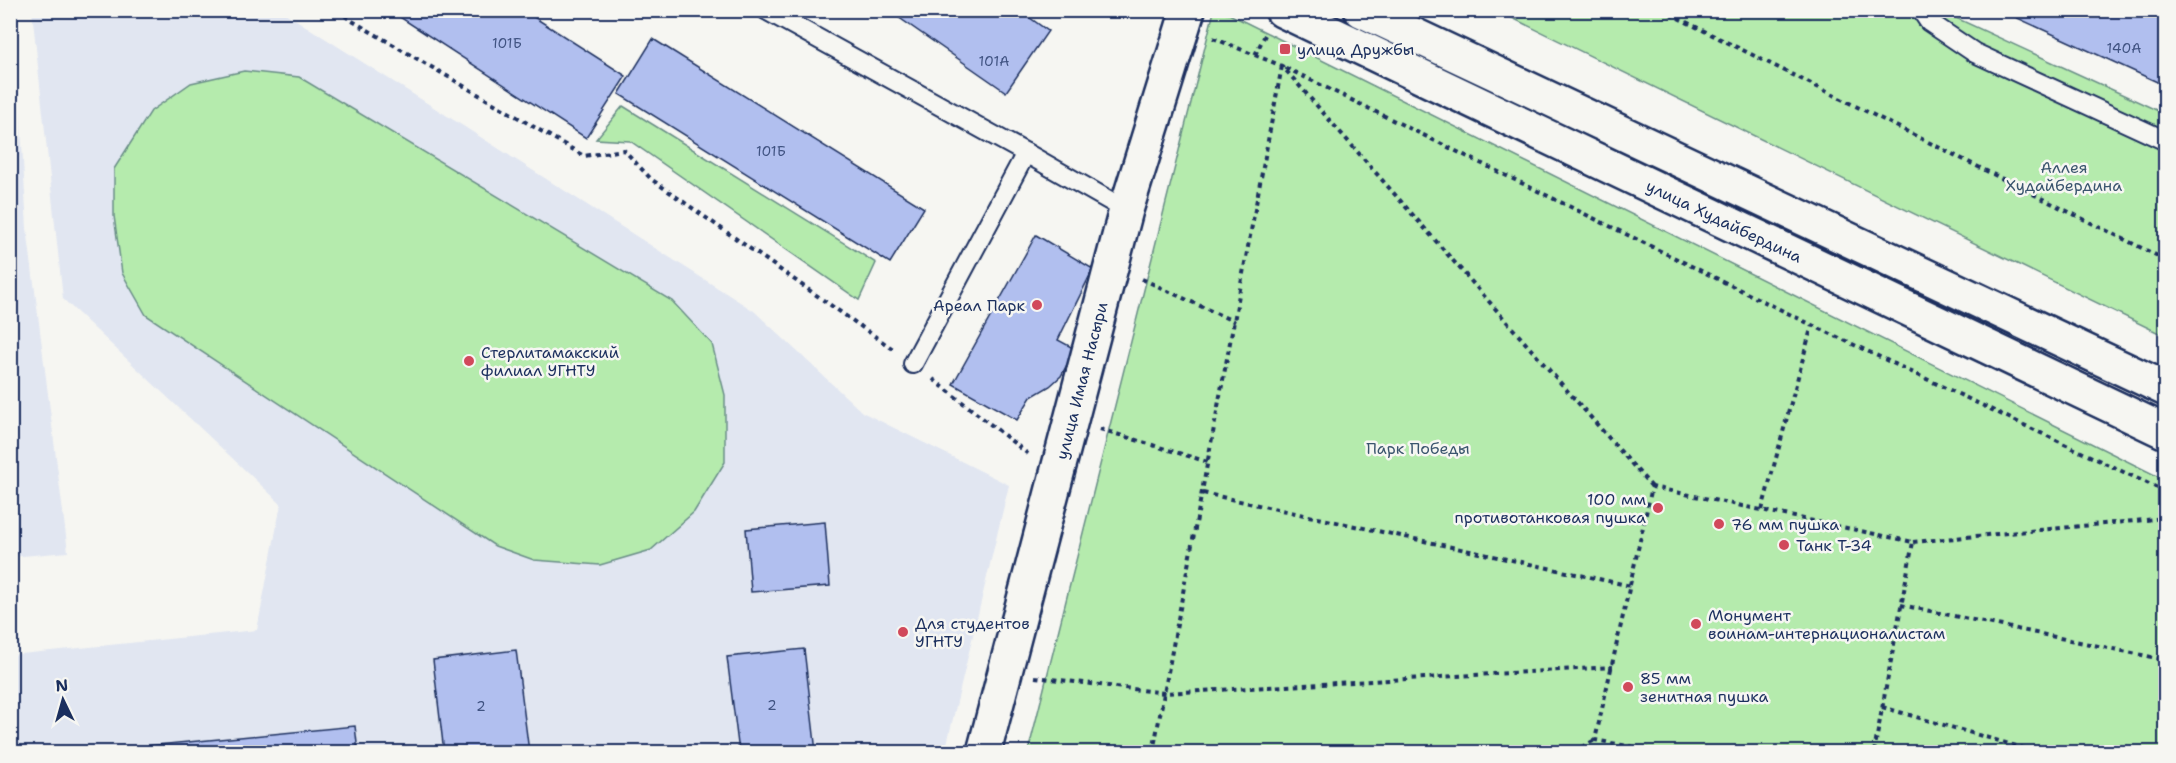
<svg xmlns="http://www.w3.org/2000/svg" width="2176" height="763" viewBox="0 0 2176 763" font-family="'Shantell Sans',sans-serif">
  <style>
    .built { fill: #e1e6f1 }
    .green { fill: #b5ebad; stroke: #688d86; stroke-width: 1.5 }
    .building { fill: #b1bfef; stroke: #1b2f5e; stroke-width: 1.5 }
    .lines { fill: none; stroke-linecap: round; stroke-linejoin: round }
    .service-casing { stroke: #1b2f5e; stroke-width: 22 }
    .secondary-casing { stroke: #1b2f5e; stroke-width: 38 }
    .primary-casing { stroke: #1b2f5e; stroke-width: 38 }
    .path { stroke: #1b2f5e; stroke-width: 4; stroke-dasharray: 4.5 4.5; stroke-linecap: butt }
    .service { stroke: #f6f6f2; stroke-width: 18 }
    .secondary { stroke: #f6f6f2; stroke-width: 33 }
    .primary { stroke: #f6f6f2; stroke-width: 33 }
    .poi-dot { fill: #d1495b; stroke: #f6f6f2; stroke-width: 2 }
    .labels { text-anchor: middle; stroke-width: 5; stroke-linejoin: round; paint-order: stroke }
    .number-label { font-size: 14px; fill: #405382 }
    .poi-label { font-size: 16px; fill: #1b2f5e; stroke: #f6f6f2; text-anchor: start }
    .park-label { font-size: 16px; fill: #3a556e; stroke: #f6f6f2 }
    .street-label { font-size: 16px; fill: #1b2f5e; stroke: #f6f6f2 }
  </style>
  <rect width="100%" height="100%" fill="#f6f6f2"/>
  <filter id="ink" filterUnits="userSpaceOnUse"><feTurbulence type="fractalNoise" baseFrequency=".0167" numOctaves="2"/><feDisplacementMap in="SourceGraphic" scale="12" xChannelSelector="R" yChannelSelector="G"/><feConvolveMatrix kernelMatrix="1 2 1 2 8 2 1 2 1" color-interpolation-filters="sRGB"/></filter>
  <g filter="url(#ink)">
    <g class="built">
      <path d="M209,10L282,11L754,311L862,412L1009,485L945,752H11V655L257,630L281,504L63,299L32,11Z"/>
      <path d="M14,11L27,228L68,552L11,557L10,11Z"/>
    </g>
    <g class="green">
      <path d="M1214,11H1223L2165,480V752H1028Z"/>
      <path d="M1498,11H1941L2165,114V336Z"/>
      <path d="M244,71L299,77L672,301L712,344L725,395V462L694,512L651,550L600,565L534,560L495,546L146,315L122,273L114,216V169L151,111L191,83Z"/>
      <path d="M623,106L876,263L859,300L630,141L596,139Z"/>
    </g>
    <g class="building">
      <path d="M389,10H523L626,76L586,138Z"/>
      <path d="M888,10H1019L1048,31L1006,92Z"/>
      <path d="M2000,10H2166V86Z"/>
      <path d="M653,39L924,208L890,263L619,94Z"/>
      <path d="M1036,235L1093,269L1058,340L1075,349L1061,376L1050,386L1031,397L1017,420L953,384Z"/>
      <path d="M825,522L830,586L751,592L746,529Z"/>
      <path d="M804,649L816,752H739L727,657Z"/>
      <path d="M516,650L529,752H444L433,660Z"/>
      <path d="M355,726L358,752H85Z"/>
    </g>
    <g class="lines">
      <g class="service-casing">
        <g id="service">
          <path d="M766,10L1026,153L1126,210"/>
          <path d="M1921,10L1929,22L1975,53L2166,141"/>
          <path d="M913,364L1026,153"/>
        </g>
      </g>
      <g class="secondary-casing">
        <g id="secondary">
          <path id="s1" d="M984,752L1126,210L1188,10"/>
        </g>
      </g>
      <g class="primary-casing">
        <g id="primary">
          <path id="s2" d="M1282,10L2166,432"/>
          <path d="M1361,10L2166,389"/>
        </g>
      </g>
      <g class="path">
        <path d="M338,10L349,19L584,156L624,150L651,179L893,349"/>
        <path d="M1662,10L2166,260"/>
        <path d="M1213,38L1282,66L1652,487"/>
        <path d="M1255,55L1265,35"/>
        <path d="M1142,279L1235,322"/>
        <path d="M933,379L1028,454"/>
        <path d="M1100,429L1208,462"/>
        <path d="M1203,493L1631,586"/>
        <path d="M1762,510L1812,325"/>
        <path d="M1913,542L2166,518"/>
        <path d="M1901,605L2166,660"/>
        <path d="M1035,677L1165,693L1613,667"/>
        <path d="M1882,707L2037,752"/>
        <path d="M1153,752L1282,66L1812,325L2166,492"/>
        <path d="M1574,752L1595,740"/>
        <path d="M1660,752L1595,740L1652,487L1913,542L1874,752"/>
      </g>
      <use href="#service" class="service"/>
      <use href="#secondary" class="secondary"/>
      <use href="#primary" class="primary"/>
    </g>
  </g>
  <g class="poi-dot">
    <rect x="1279" y="43" width="12" height="12" rx="3"/>
    <circle cx="1037" cy="305" r="6"/>
    <circle cx="469" cy="361" r="6"/>
    <circle cx="1658" cy="508" r="6"/>
    <circle cx="1719" cy="524" r="6"/>
    <circle cx="1784" cy="545" r="6"/>
    <circle cx="1696" cy="624" r="6"/>
    <circle cx="903" cy="632" r="6"/>
    <circle cx="1628" cy="687" r="6"/>
  </g>
  <g class="labels">
    <g class="number-label">
      <text x="507" y="48">101Б</text>
      <text x="2124" y="53">140А</text>
      <text x="994" y="66">101А</text>
      <text x="771" y="156">101Б</text>
      <text x="772" y="710">2</text>
      <text x="481" y="711">2</text>
    </g>
    <g class="poi-label">
      <text x="1297" y="55">улица Дружбы</text>
      <text x="1025" y="311" text-anchor="end">Ареал Парк</text>
      <text x="481" y="358">Стерлитамакский<tspan x="481" dy="18">филиал УГНТУ</tspan></text>
      <text x="1646" y="505" text-anchor="end">100 мм<tspan x="1646" dy="18">противотанковая пушка</tspan></text>
      <text x="1731" y="530">76 мм пушка</text>
      <text x="1796" y="551">Танк Т-34</text>
      <text x="1708" y="621">Монумент<tspan x="1708" dy="18">воинам-интернационалистам</tspan></text>
      <text x="915" y="629">Для студентов<tspan x="915" dy="18">УГНТУ</tspan></text>
      <text x="1640" y="684">85 мм<tspan x="1640" dy="18">зенитная пушка</tspan></text>
    </g>
    <g class="park-label">
      <text x="2064" y="173">Аллея<tspan x="2064" dy="18">Худайбердина</tspan></text>
      <text x="1418" y="454">Парк Победы</text>
    </g>
    <g class="street-label">
      <text dy="6" stroke="none"><textPath href="#s2" startOffset="490">улица Худайбердина</textPath></text>
      <text dy="6" stroke="none"><textPath href="#s1" startOffset="384">улица Имая Насыри</textPath></text>
    </g>
  </g>
  <rect width="2176" height="763" fill="none" stroke="#f6f6f2" stroke-width="36"/>
  <rect x="18" y="18" width="2140" height="727" fill="none" stroke="#1b2f5e" stroke-width="2" filter="url(#ink)"/>
  <g transform="translate(63 700) rotate(355)" stroke="#f6f6f2" stroke-width="4.5" paint-order="stroke">
  <path d="M0-4.5L10 22L0 15L-10 22Z" fill="#1b2f5e"/>
  <text y="-9" font-size="16" font-weight="bold" text-anchor="middle" fill="#1b2f5e">N</text>
  </g>
</svg>
